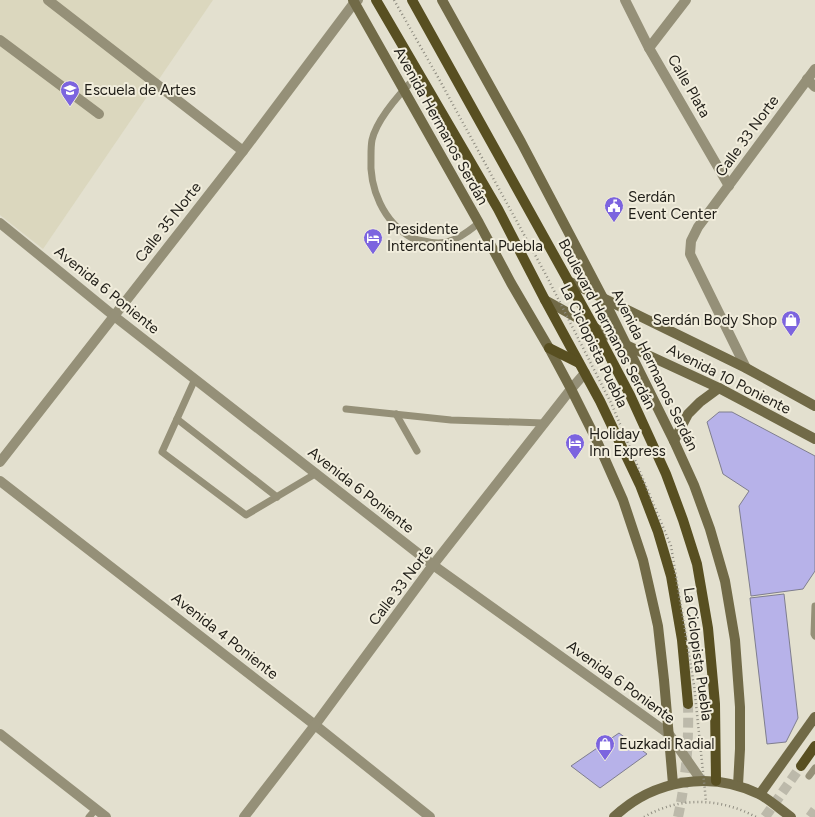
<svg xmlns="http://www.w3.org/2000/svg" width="815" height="817" viewBox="0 0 815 817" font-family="Figtree,sans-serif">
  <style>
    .built { fill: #dbd7be }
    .building { fill: #b7b2e9; stroke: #7f7e8e }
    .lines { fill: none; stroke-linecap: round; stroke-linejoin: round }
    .primary-tunnel { stroke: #bcb9aa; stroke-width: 10; stroke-dasharray: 10 5; stroke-linecap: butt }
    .lane { stroke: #959078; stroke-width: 7 }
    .street { stroke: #959078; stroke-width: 10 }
    .secondary { stroke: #716a47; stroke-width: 10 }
    .primary { stroke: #584f21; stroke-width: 10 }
    .path-bridge { stroke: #8f8c80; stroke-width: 2.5; stroke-dasharray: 1 3; stroke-linecap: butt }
    .labels { text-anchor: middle; stroke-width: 4; stroke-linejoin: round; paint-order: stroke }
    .street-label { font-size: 15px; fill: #1f1d17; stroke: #f1eddc }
    .poi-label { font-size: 15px; fill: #1f1d17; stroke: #f1eddc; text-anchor: start }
  </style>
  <rect width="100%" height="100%" fill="#e3e0cf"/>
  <path class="built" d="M0,0H213L43,249L0,215Z"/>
  <g class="building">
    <path d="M719,412H732L815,456V571L803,589L751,596L739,506L749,491L723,474L707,422Z"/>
    <path d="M784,594L798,718L786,742L767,744L750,598Z"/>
    <path d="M619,733L647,754L600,788L571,766Z"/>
  </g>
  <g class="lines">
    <g class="primary-tunnel">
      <path d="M678,817C686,780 689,742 688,704"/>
      <path d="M765,817L801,766"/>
      <path d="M810,817L815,810"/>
    </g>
    <g class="lane">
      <path d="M419,74C403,90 377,118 372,140C371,145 371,151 371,156C369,188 383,222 412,238C415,240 420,240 424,241C432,243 442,244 450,241C461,238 470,230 479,223"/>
      <path d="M195,379L162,452L246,515L315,474"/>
      <path d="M346,409L451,420L544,423"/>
      <path d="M396,414L417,451"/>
      <path d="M177,419L277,497"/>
      <path d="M815,606L814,634L815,636"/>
      <path d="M809,776L815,768"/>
      <path d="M89,817L96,809"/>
    </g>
    <g class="street">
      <path d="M48,0L243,151"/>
      <path d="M625,0L649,48L729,186"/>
      <path d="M0,40L99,114"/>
      <path d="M649,48L686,0"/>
      <path d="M807,79L815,87"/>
      <path d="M0,223L114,316L433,565L669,734L701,780"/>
      <path d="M746,368L690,254L691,241L698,227L815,69"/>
      <path d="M0,462L243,151L354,3L358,0"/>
      <path d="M0,481L315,725L430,817"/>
      <path d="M0,734L106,817"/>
      <path d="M244,817L315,725L433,565L571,389L585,373"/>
    </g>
    <g class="secondary">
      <path d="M353,0L479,223L511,283L549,348L571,389L596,439L623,500L643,560L658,626L664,680L673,784"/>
      <path d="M442,0L521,142L602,296L674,441L694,485L710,529L725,581L735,640L740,707V749L738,785"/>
      <path d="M568,281L746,368L815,406"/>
      <path d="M545,300L626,345L719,388L815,439"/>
      <path d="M674,441L688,414L700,402L719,388"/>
      <path d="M760,794L815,717"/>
      <path d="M614,817C653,780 710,770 759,794C769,799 781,810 791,817"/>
    </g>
    <g class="primary">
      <path d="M376,0L498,209L545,300L600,401L640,485L658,532L671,576L682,640L688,704"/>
      <path d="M412,0L594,327L630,395L666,474L683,520L697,564L708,628L715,704L716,781"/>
      <path d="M549,348L579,363"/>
      <path d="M801,766L815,746"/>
    </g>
    <g class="path-bridge">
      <path d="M394,0L439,79L545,273L612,405L671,546L694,685L706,801"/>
      <path d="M644,817C680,796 721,798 756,817"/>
    </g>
  </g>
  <defs>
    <g id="school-pin" transform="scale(1)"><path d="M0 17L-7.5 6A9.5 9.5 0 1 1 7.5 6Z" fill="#7c64df" stroke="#f1eddc"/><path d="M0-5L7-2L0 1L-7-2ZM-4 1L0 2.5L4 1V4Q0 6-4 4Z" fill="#fff"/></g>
    <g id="civic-pin" transform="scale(1)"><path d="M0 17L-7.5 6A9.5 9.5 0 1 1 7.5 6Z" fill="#7c64df" stroke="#f1eddc"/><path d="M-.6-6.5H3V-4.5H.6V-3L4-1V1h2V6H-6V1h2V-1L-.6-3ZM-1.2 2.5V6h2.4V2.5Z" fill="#fff"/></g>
    <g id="hotel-pin" transform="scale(1)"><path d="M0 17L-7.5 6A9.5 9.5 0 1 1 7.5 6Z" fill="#7c64df" stroke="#f1eddc"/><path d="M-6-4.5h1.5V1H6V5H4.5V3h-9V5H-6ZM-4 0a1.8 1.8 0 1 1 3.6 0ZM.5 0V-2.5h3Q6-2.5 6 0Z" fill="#fff"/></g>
    <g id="shop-pin" transform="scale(1)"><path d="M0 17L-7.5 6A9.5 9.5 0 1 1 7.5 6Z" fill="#7c64df" stroke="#f1eddc"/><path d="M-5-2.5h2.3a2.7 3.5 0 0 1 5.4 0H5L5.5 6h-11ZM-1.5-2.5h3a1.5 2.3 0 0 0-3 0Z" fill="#fff"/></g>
  </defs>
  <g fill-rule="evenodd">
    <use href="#school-pin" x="70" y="90"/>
    <use href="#civic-pin" x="614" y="206"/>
    <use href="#hotel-pin" x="373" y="238"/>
    <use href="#shop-pin" x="791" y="320"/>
    <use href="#hotel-pin" x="575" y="443"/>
    <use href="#shop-pin" x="605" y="744"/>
  </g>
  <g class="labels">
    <g class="street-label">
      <text transform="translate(689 86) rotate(60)" y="5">Calle Plata</text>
      <text transform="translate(441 126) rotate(61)" y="5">Avenida Hermanos Serdán</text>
      <text transform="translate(747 136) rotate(-54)" y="5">Calle 33 Norte</text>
      <text transform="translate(168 222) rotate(-52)" y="5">Calle 35 Norte</text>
      <text transform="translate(107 290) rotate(39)" y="5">Avenida 6 Poniente</text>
      <text transform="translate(607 324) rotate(62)" y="5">Boulevard Hermanos Serdán</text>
      <text transform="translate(594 346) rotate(64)" y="5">La Ciclopista Puebla</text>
      <text transform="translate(655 370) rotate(64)" y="5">Avenida Hermanos Serdán</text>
      <text transform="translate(729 379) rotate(27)" y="5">Avenida 10 Poniente</text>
      <text transform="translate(361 490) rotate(38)" y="5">Avenida 6 Poniente</text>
      <text transform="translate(401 585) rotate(-53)" y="5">Calle 33 Norte</text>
      <text transform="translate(225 636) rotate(38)" y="5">Avenida 4 Poniente</text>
      <text transform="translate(698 654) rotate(82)" y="5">La Ciclopista Puebla</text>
      <text transform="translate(621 682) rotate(36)" y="5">Avenida 6 Poniente</text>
    </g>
    <g class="poi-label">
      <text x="84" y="95">Escuela de Artes</text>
      <text x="628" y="202">Serdán<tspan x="628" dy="17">Event Center</tspan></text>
      <text x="387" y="234">Presidente<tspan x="387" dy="17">Intercontinental Puebla</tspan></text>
      <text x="777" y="325" text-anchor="end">Serdán Body Shop</text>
      <text x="589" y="439">Holiday<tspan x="589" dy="17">Inn Express</tspan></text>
      <text x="619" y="749">Euzkadi Radial</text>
    </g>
  </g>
</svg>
